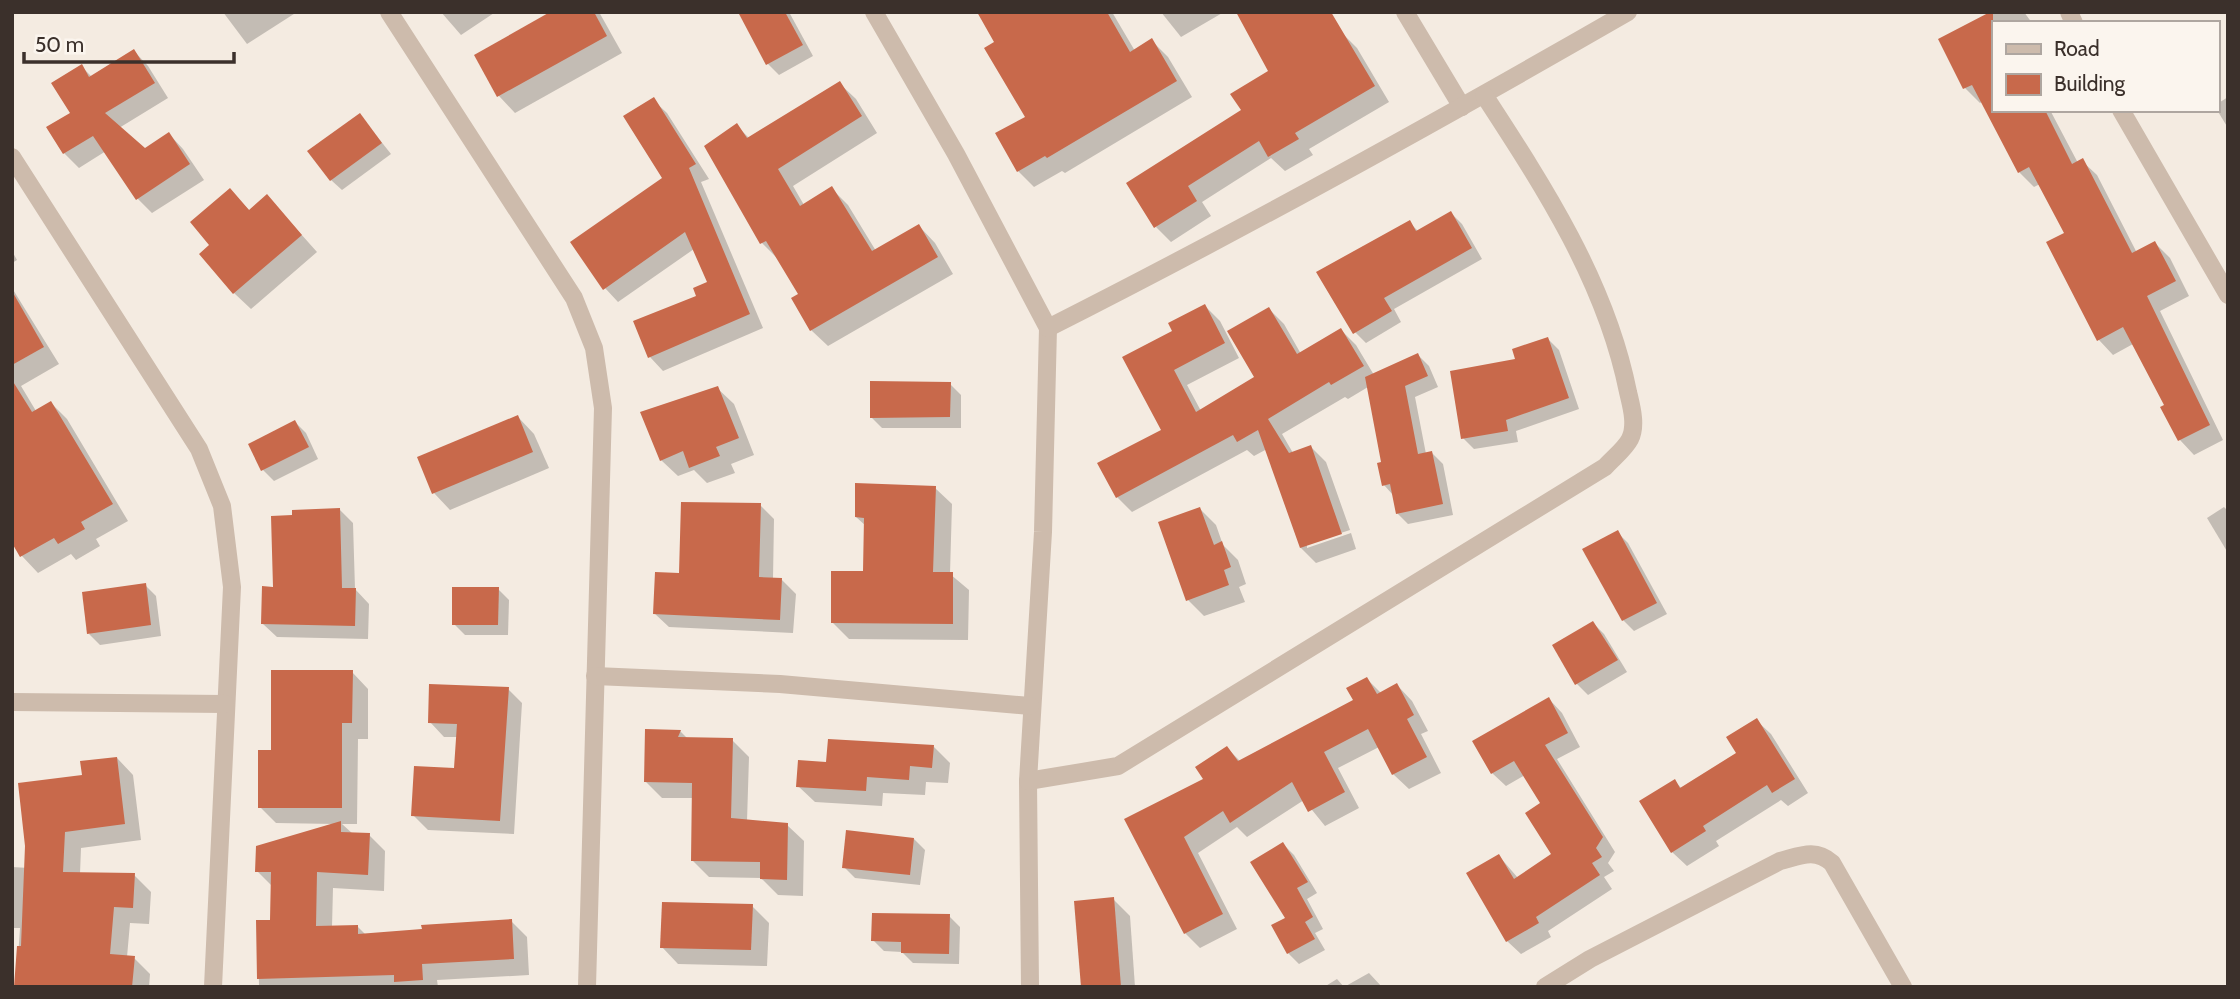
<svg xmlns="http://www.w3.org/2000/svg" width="2240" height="999" viewBox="0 0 2240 999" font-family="Cabin,sans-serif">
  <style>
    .shadow { fill: #0003 }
    .building { fill: #c8694b }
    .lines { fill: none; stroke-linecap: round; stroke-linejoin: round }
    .street { stroke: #cdbbac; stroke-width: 18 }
  </style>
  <rect width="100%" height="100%" fill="#f4ebe1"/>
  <g class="shadow">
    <path d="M223,12H297L247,44Z"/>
    <path d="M441,12H494V13L461,35Z"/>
    <path d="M554,12H599L622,53L515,113L499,96L476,56Z"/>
    <path d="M740,12H789L813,56L779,75L768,64Z"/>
    <path d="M1072,12H1112L1135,51L1152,41L1168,57L1192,97L1065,173L1062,171L1034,187L1018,171L1027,118Z"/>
    <path d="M1161,12H1224L1181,37Z"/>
    <path d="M1994,12H2024L2032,23H1993V110H2050L2078,163L2082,161L2097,175L2137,253L2155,243L2170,258L2189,296L2160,311L2223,440L2194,455L2180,440L2162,407L2166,405L2133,344L2113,355L2099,340L2066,234L2040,184L2034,187L2019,172L1983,101L1980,103L1965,88L1940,40Z"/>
    <path d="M1342,33L1357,48L1389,102L1309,149L1313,155L1285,171L1271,158L1202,202L1211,216L1171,242L1156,227L1243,111Z"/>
    <path d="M134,51L148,66L168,98L119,128L145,150L169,134L183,149L204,180L152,213L138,199L106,151L79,168L64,153L81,66L92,77Z"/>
    <path d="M839,83L856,99L877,133L793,186L804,205L832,189L848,205L876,251L919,226L935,243L953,274L828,346L811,330L801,294L778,259L762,243L736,125L750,139Z"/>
    <path d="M2228,97V128L2217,110V104Z"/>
    <path d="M653,100L667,113L709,179L701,182L763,328L663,371L650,357L710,283L694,249L618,302L605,288L664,178Z"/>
    <path d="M360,115L391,154L342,190L331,180Z"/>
    <path d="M230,190L250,211L267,196L317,252L251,309L234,293L212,245Z"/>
    <path d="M1451,213L1462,224L1482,259L1394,309L1401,322L1366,343L1355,332L1409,222L1419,232Z"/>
    <path d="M12,251L17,260L12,263Z"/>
    <path d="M12,288L59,364L21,386L36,411L51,403L67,419L128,521L96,539L100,546L76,560L71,554L38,573L22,556L12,539Z"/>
    <path d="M1205,306L1220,321L1239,358L1187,385L1201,411L1257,378L1269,309L1284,324L1301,354L1341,330L1356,345L1374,375L1418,355L1429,366L1438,387L1415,397L1426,454L1432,453L1443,464L1453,515L1408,524L1397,513L1393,495L1384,485L1383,463L1368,387L1348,399L1345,397L1282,434L1293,453L1311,447L1326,462L1350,530L1307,544V548L1351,533L1356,549L1316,563L1301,548L1267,449L1254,456L1247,450L1132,512L1117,497L1163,431L1174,332Z"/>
    <path d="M1548,339L1559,350L1579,409L1516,431L1518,442L1474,449L1463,438L1518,361Z"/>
    <path d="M950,384L961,395V428H882L871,417Z"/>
    <path d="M717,388L734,404L754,455L731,464L735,473L707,483L694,470L678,476L661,460Z"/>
    <path d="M518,417L534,434L549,468L450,510L434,493Z"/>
    <path d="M295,422L306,433L318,459L274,481L263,470Z"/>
    <path d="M935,488L952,504L950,574L969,590L968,640L849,639L832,622L865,573L866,526L856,517Z"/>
    <path d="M760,505L774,519L773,579H781L796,594L793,633L669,627L654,613L681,575Z"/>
    <path d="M2224,507L2228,511V553L2207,518Z"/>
    <path d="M339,509L353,523L355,589L369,604L368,639L277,637L263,624L274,588Z"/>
    <path d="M1200,509L1216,525L1223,545L1238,560L1246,584L1239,587L1245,602L1204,616L1188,600Z"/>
    <path d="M1617,532L1628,543L1667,614L1634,631L1623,620L1585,549Z"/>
    <path d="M145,585L156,596L161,636L100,645L89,634Z"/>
    <path d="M498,589L509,600L508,635H465L454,624Z"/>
    <path d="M1593,623L1604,634L1627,672L1588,695L1577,684L1554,646Z"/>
    <path d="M352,672L368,689V739H358L357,824H342L353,834L369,835L385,851L384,891L333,888L332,927H358L366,935L511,921L527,937L529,975L437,980L438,987H259L258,922H272L273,887L257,871L335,824L276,823L260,807L273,752Z"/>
    <path d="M1367,679L1382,694L1397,685L1412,701L1428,731L1421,734L1441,773L1409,789L1393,774L1379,747L1338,768L1359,808L1325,826L1304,800L1247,837L1237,827L1198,853L1237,929L1200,948L1185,933L1127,820L1205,779L1227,748L1241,762L1355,701Z"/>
    <path d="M508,689L522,703L514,834L428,830L413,815L456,770L458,737H444L430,722Z"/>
    <path d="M1549,699L1562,713L1580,747L1557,759L1615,852L1608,863L1614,871L1604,877L1612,889L1548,931L1551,937L1521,954L1507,941L1499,856L1518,878L1554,855L1543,803L1525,775L1506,786L1492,773Z"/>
    <path d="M1756,720L1771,734L1808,793L1788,806L1781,800L1716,841L1719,846L1687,866L1672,852L1675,781L1682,789L1738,754Z"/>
    <path d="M680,731L688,739L732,740L749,757L747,821L787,825L804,841L803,896L778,895L761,878L709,877L692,860L694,798H662L645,781Z"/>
    <path d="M933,746L950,763L948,783L926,782L925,795L883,793L882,806L815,802L798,786L828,764Z"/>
    <path d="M117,758L133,775L141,840L81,848L80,874L134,875L151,892L149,924L130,923L127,957L134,958L150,974L149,987H16L20,928H12V867L29,868L84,777Z"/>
    <path d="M914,839L925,850L920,885L855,878L844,867Z"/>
    <path d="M1283,844L1294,855L1317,893L1307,899L1323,929L1315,933L1325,950L1299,964L1288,953Z"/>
    <path d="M1113,899L1130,916L1135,987H1083Z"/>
    <path d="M752,906L769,923L767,966L678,964L662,947Z"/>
    <path d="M949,916L960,927L959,964L913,963L902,952L884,951L873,940Z"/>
    <path d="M1369,973L1382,987H1324L1337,979L1344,987Z"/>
  </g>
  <g class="building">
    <path d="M550,12H594L607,36L497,97L474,55Z"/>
    <path d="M738,12H785L803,45L766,65Z"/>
    <path d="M977,12H1107L1130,52L1152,38L1177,81L1047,158L1045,156L1017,172L995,133L1025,117L984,48L994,42Z"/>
    <path d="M1236,12H1331L1375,86L1295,133L1299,139L1268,157L1259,141L1188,186L1197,201L1154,228L1126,183L1241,110L1230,94L1268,71Z"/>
    <path d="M1990,12H1993V110H2045L2072,164L2083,158L2132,253L2155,241L2176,281L2147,296L2210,425L2178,441L2160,407L2164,405L2123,327L2097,341L2046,242L2064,233L2029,167L2018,173L1972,85L1963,89L1938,39Z"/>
    <path d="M134,49L155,83L105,113L145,148L169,132L190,164L136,200L93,136L63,154L46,127L70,113L51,83L82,64L89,77Z"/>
    <path d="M840,81L862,116L778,169L800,206L832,186L872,251L919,224L938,257L810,331L791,298L798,294L766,241L760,244L704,146L737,123L747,138Z"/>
    <path d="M654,97L696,164L689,168L750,314L648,358L633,321L696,296L693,288L707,282L685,232L603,290L570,242L662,178L623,116Z"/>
    <path d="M360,113L382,143L330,181L307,151Z"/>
    <path d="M230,188L249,210L267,194L302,235L233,294L199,254L209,245L190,222Z"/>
    <path d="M1451,211L1472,248L1384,298L1392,311L1353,334L1316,272L1410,220L1416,231Z"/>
    <path d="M12,291L44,347L12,365Z"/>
    <path d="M1205,304L1225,343L1174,370L1196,412L1254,377L1227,331L1269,307L1297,354L1341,328L1364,366L1331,385L1329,382L1268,419L1289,453L1311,445L1342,534L1300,548L1258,430L1237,442L1233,435L1116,498L1097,463L1161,430L1122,357L1172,331L1168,323Z"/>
    <path d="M1548,337L1569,398L1506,420L1508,431L1461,439L1450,371L1515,359L1512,349Z"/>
    <path d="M1418,353L1428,376L1405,386L1418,454L1432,451L1443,504L1396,514L1390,484L1382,486L1377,463L1381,462L1365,377Z"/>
    <path d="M12,380L32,412L51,401L113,504L81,522L85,529L58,544L54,538L20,557L12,543Z"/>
    <path d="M870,381L951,382L950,417L870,418Z"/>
    <path d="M718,386L739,438L716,447L720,456L689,468L683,451L660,461L640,412Z"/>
    <path d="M518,415L533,452L432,494L417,457Z"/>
    <path d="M295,420L309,447L261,471L248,444Z"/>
    <path d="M855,483L936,486L933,572H953V624L831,623V571H863L864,518L855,517Z"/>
    <path d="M681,502L761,503L759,577L782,578L780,620L653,614L655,572L679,573Z"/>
    <path d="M1200,507L1214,545L1222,541L1231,567L1224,570L1229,585L1186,601L1158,522Z"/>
    <path d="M340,508L342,588H356L355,626L261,624L262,586L273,587L271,516L292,515V510Z"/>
    <path d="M1618,530L1657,603L1622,621L1582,549Z"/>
    <path d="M146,583L151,625L87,634L82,592Z"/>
    <path d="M452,587H499L498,625H452Z"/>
    <path d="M1593,621L1618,660L1575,685L1552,645Z"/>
    <path d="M271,670H353L352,723H342V808H258V750H271Z"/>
    <path d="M1367,677L1377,694L1397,683L1414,715L1407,719L1427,757L1392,775L1368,729L1324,752L1345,792L1308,812L1292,782L1230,823L1223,811L1184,837L1223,914L1184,934L1124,819L1203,779L1195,767L1227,746L1238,761L1353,700L1346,688Z"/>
    <path d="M429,684L509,687L500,821L411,816L414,766L454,768L457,724L428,723Z"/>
    <path d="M1549,697L1568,733L1545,745L1603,837L1596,848L1602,857L1592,863L1600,875L1536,917L1539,923L1506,942L1466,873L1499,854L1514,879L1551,854L1525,813L1540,803L1514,761L1491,774L1472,741Z"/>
    <path d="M1757,718L1795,779L1772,793L1767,785L1703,826L1706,831L1671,853L1639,801L1675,779L1680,788L1736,753L1726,737Z"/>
    <path d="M645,729L681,730L678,737L733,738L731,818L788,823L787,880L760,879V862L691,861L692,783L644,782Z"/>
    <path d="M828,739L934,745L932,768L910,766L909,780L867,777L866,791L796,787L798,760L826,762Z"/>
    <path d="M117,757L125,824L65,832L63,872L135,873L133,908L114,907L110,954L135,956L132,987H14L17,946H21L25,846L18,783L82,775L80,761Z"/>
    <path d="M341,821V832L370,833L368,875L317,872L316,926L358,925V934L422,929L421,925L512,919L514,959L422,964L423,980L394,982V975L257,979L256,920H270L271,872H255L256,846Z"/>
    <path d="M846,830L914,838L910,875L842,868Z"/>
    <path d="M1283,842L1308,882L1297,888L1313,917L1305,922L1315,939L1287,954L1271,925L1285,918L1250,862Z"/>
    <path d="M1114,897L1121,987H1081L1074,901Z"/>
    <path d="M662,902L753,904L751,950L660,948Z"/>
    <path d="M872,913L950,914L949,954L901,953V942L871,941Z"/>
  </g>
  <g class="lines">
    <g class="street">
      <path d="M389,12L574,298L594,348L603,408L587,987"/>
      <path d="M874,12L956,154L1048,328L1043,532L1028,781L1030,987"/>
      <path d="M1405,12L1462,107"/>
      <path d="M2069,12L2074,23"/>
      <path d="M2121,110L2228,295"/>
      <path d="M12,157L199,449L222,506L232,587L213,987"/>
      <path d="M1048,328C1244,229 1437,122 1628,12"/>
      <path d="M595,676L780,684L1030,706"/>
      <path d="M12,702L225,704"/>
      <path d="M1028,781L1118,766L1605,467C1613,458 1625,449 1630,439C1637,425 1631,405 1628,392C1606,282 1544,187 1484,95"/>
      <path d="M1545,987L1590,959L1780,861C1800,856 1815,848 1832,863L1903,987"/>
    </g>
  </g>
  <rect width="2240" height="999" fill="none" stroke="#3b302b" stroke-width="28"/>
  <rect x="1992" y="21" width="228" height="91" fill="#fbf5ee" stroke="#aea6a0" stroke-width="2"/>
  <rect x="2006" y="44" width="35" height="10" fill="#cdbbac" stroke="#aea6a0" stroke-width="2"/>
  <text x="2054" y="56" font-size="21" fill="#3b302b">Road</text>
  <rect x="2006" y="74" width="35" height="21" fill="#c8694b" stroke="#aea6a0" stroke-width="2"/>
  <text x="2054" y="91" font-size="21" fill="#3b302b">Building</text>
  <path d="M24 52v10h210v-10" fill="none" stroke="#3b302b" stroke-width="3.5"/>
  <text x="35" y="52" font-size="21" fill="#3b302b" stroke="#fbf5ee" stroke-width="5" paint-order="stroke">50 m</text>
</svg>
